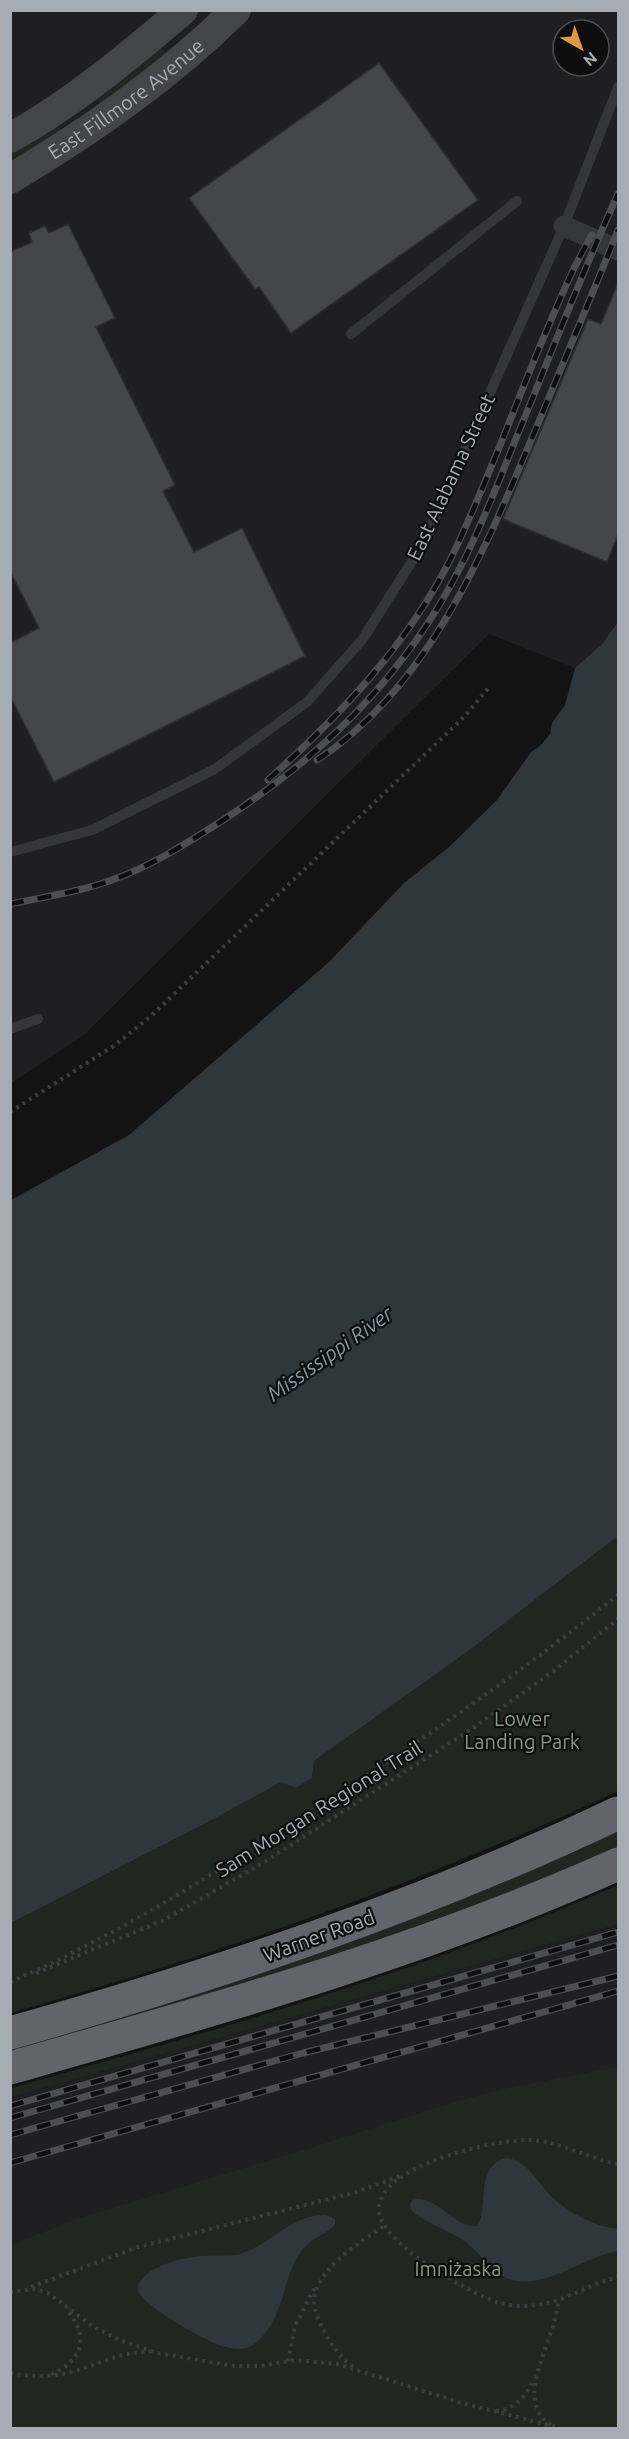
<svg xmlns="http://www.w3.org/2000/svg" width="629" height="2439" viewBox="0 0 629 2439" font-family="Ubuntu,sans-serif">
  <style>
    .built { fill: #1f1f21; fill-rule: evenodd }
    .green { fill: #202720 }
    .water { fill: #2e373c }
    .building { fill: #454649; stroke: #2d2e30; stroke-width: 1.5 }
    .lines { fill: none; stroke-linecap: round; stroke-linejoin: round }
    .path { stroke: #3b3d40; stroke-width: 4; stroke-dasharray: 3 4.5; stroke-linecap: butt }
    .lane { stroke: #343639; stroke-width: 10 }
    .street { stroke: #343639; stroke-width: 21 }
    .secondary { stroke: #434549; stroke-width: 30 }
    .highway { stroke: #61646a; stroke-width: 33 }
    .rail-casing { stroke: #4c4e52; stroke-width: 7 }
    .rail { stroke: #0e0e0f; stroke-width: 4.5; stroke-dasharray: 14; stroke-linecap: butt }
    .labels { text-anchor: middle; stroke-width: 4.5; stroke-linejoin: round; paint-order: stroke }
    .street-label { font-size: 20px; fill: #a6acb3; stroke: #0e0e0f }
    .park-label { font-size: 20px; fill: #809d7f; stroke: #0e0e0f }
    .water-label { font-size: 21px; font-style: italic; fill: #809cab; stroke: #0e0e0f }
  </style>
  <rect width="100%" height="100%" fill="#131314"/>
  <g class="built">
    <path d="M11,11H618V622L602,644L575,668L489,634L84,1035L11,1083ZM563,30H599V66H563Z"/>
    <path d="M618,1920V2081L11,2254V2094Z"/>
  </g>
  <g class="green">
    <path d="M161,48L164,50L165,56L100,104L97,98Z"/>
    <path d="M58,125L61,130L11,163L10,151Z"/>
    <path d="M618,1536V1791C420,1884 221,1953 11,2013V1923L206,1823L281,1781L296,1788L312,1778L314,1761L467,1652Z"/>
    <path d="M618,1828V1849L421,1929L11,2054V2047Z"/>
    <path d="M618,1885V1924L11,2097V2088C217,2030 422,1972 618,1885Z"/>
    <path d="M618,2067V2428H11V2245L79,2218L307,2149L454,2102L508,2088Z"/>
  </g>
  <g class="water">
    <path d="M618,622V1536L467,1652L314,1761L312,1778L296,1788L281,1782L206,1823L11,1923V1200L129,1135L329,962L404,883L449,847L497,800L531,752L540,746L550,734L552,723L565,705L575,668L602,644Z"/>
    <path d="M507,2158C528,2161 538,2183 552,2197C570,2214 594,2226 618,2229V2251C580,2257 538,2297 500,2275C487,2267 479,2252 467,2243C450,2230 426,2224 411,2210L410,2205L412,2200C436,2193 454,2229 477,2226C490,2210 473,2165 507,2158Z"/>
    <path d="M326,2215L335,2219V2225C324,2236 311,2237 300,2253C281,2281 285,2321 253,2345C244,2351 231,2349 222,2346C207,2342 149,2308 141,2296C137,2291 137,2285 141,2280C154,2264 185,2257 204,2256C216,2255 228,2257 240,2254C272,2244 291,2214 326,2215Z"/>
  </g>
  <g class="building">
    <path d="M379,63L478,200L291,333L259,287L255,289L189,198Z"/>
    <path d="M68,224L115,318L96,327L175,485L163,491L194,552L242,528L305,656L54,782L10,696V643L39,628L10,571V252L32,242L29,233L45,226L49,233Z"/>
    <path d="M618,283V534L607,562L503,519L588,319L601,324Z"/>
  </g>
  <g class="lines">
    <g class="path">
      <path d="M10,1112L115,1045L151,1016L464,717L490,686"/>
      <path d="M36,1973L162,1921L266,1861L470,1730L551,1673L618,1619"/>
      <path d="M10,1982C109,1939 201,1882 291,1824C404,1753 514,1678 618,1595"/>
      <path d="M618,2164C588,2159 563,2142 531,2140C496,2139 379,2165 379,2209C378,2242 469,2293 497,2302C505,2305 515,2306 524,2306C559,2306 585,2285 618,2277"/>
      <path d="M31,2287L138,2247L357,2192L400,2176"/>
      <path d="M10,2292L34,2289L48,2293L94,2327L120,2340L157,2353L234,2366H261L295,2360L337,2364L462,2403L560,2428"/>
      <path d="M288,2361L295,2326L315,2287"/>
      <path d="M353,2367C340,2358 332,2345 324,2331C320,2322 314,2312 314,2301C315,2270 361,2241 384,2226"/>
      <path d="M10,2373C29,2377 49,2377 67,2373C96,2366 120,2351 150,2352"/>
      <path d="M51,2374C82,2361 89,2339 69,2312"/>
      <path d="M496,2411C515,2409 526,2396 534,2380"/>
      <path d="M551,2425C510,2399 558,2337 558,2301"/>
    </g>
    <g class="lane">
      <path d="M351,334L517,201"/>
      <path d="M10,852L92,830L215,769L307,702L362,640L423,544L564,226L618,87"/>
      <path d="M10,1029L38,1019"/>
    </g>
    <path class="street" d="M564,226L618,250"/>
    <g class="secondary">
      <path d="M10,138C73,103 129,56 183,10"/>
      <path id="s1" d="M10,179C92,130 168,77 236,10"/>
    </g>
    <g class="highway">
      <path d="M10,2033C219,1974 423,1906 618,1813"/>
      <path d="M10,2068C217,2009 422,1952 618,1864"/>
    </g>
    <g class="rail-casing">
      <g id="rail">
        <path d="M317,760C433,685 489,540 540,419C566,356 593,293 618,230"/>
        <path d="M268,780C341,714 408,645 452,556C485,488 511,416 540,346C556,309 571,270 592,235"/>
        <path d="M10,904C44,897 79,892 112,880C149,867 184,845 217,824C323,756 407,675 464,560C483,522 499,481 515,441C549,359 581,275 618,194"/>
        <path d="M10,2106L618,1932"/>
        <path d="M10,2118L618,1945"/>
        <path d="M10,2135L303,2053L618,1976"/>
        <path d="M10,2163L618,1991"/>
      </g>
    </g>
    <use href="#rail" class="rail"/>
  </g>
  <g class="labels">
    <g class="street-label">
      <text dy="7" stroke="none"><textPath href="#s1" startOffset="141">East Fillmore Avenue</textPath></text>
      <text transform="translate(451 477) rotate(-65)" y="7">East Alabama Street</text>
      <text transform="translate(319 1809) rotate(-32)" y="7">Sam Morgan Regional Trail</text>
      <text transform="translate(319 1936) rotate(-20)" y="7">Warner Road</text>
    </g>
    <g class="park-label">
      <text x="522" y="1726">Lower<tspan x="522" dy="23">Landing Park</tspan></text>
      <text x="458" y="2276">Imniżaska</text>
    </g>
    <g class="water-label">
      <text transform="translate(330 1354) rotate(-35)" y="7">Mississippi River</text>
    </g>
  </g>
  <rect width="629" height="2439" fill="none" stroke="#a6acb3" stroke-width="24"/>
  <g transform="translate(581 48) rotate(140)"><circle r="28" fill="#0e0e0f" stroke="#4b4d51" stroke-width="1.5"/>
  <path d="M0-4.5L10 22L0 15L-10 22Z" fill="#de9841"/>
  <text y="-9" font-size="16" font-weight="bold" text-anchor="middle" fill="#a6acb3">N</text>
  </g>
</svg>
